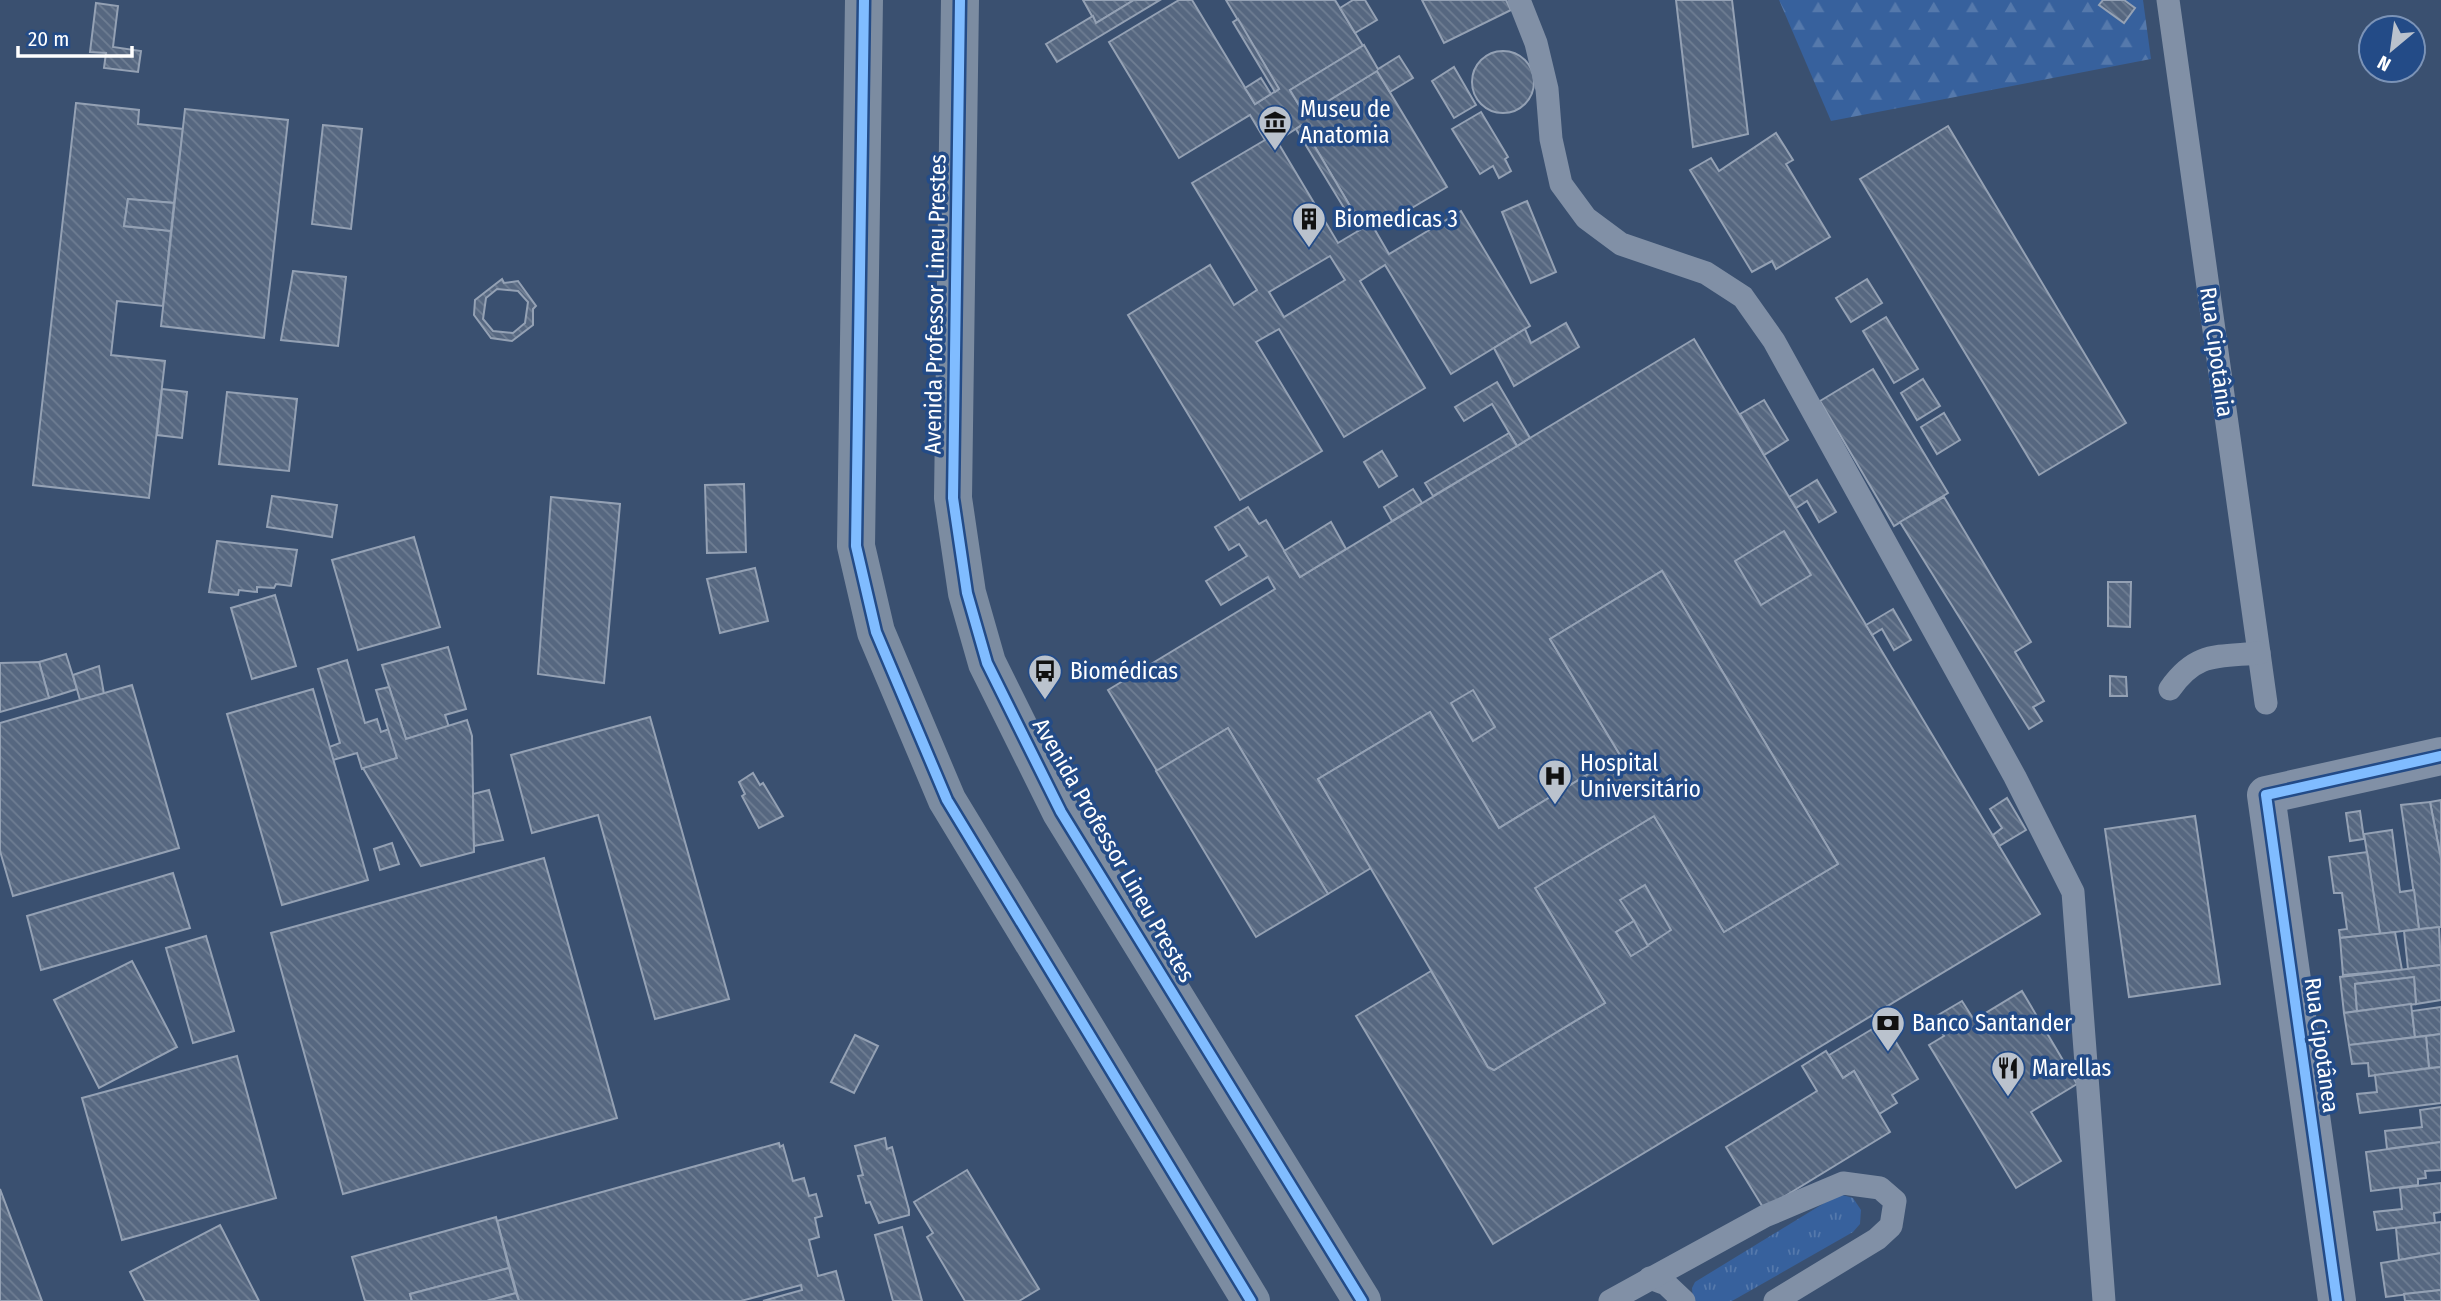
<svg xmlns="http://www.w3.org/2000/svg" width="2441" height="1301" viewBox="0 0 2441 1301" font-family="'Fira Sans Condensed',sans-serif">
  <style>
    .grass { fill: url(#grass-tufts) }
    .forest { fill: url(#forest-firs) }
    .building { fill: url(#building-back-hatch); stroke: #94a1b4; stroke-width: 2; fill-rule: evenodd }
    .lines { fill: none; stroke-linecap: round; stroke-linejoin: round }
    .lane { stroke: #8190a6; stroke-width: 23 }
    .street { stroke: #8190a6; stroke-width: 38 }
    .secondary { stroke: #7c8ca1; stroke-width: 38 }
    .cycleway-casing { stroke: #234b87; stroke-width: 15 }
    .cycleway { stroke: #80bcff; stroke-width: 10 }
    .labels { text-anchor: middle; stroke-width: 7; stroke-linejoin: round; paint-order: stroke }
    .poi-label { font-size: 23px; fill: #fff; stroke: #234b87; text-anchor: start }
    .street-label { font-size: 23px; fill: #fff; stroke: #234b87 }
  </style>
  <defs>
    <pattern id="grass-tufts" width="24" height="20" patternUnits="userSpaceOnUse" patternTransform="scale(1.75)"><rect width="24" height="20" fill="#37619d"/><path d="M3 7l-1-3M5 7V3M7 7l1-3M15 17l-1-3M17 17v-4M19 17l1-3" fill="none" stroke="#5579ac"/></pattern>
    <pattern id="forest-firs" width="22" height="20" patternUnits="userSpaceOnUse" patternTransform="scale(1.75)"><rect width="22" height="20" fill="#37619d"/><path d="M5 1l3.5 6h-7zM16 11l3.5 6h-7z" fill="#5579ac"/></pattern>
    <pattern id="building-back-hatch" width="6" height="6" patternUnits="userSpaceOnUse" patternTransform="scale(1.75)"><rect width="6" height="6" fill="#566780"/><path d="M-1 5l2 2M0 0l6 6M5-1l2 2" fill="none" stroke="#6f7e93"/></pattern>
  </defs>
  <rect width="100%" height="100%" fill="#3a5070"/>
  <path class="grass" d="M1839,1194L1853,1198L1861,1210L1860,1224L1853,1232L1732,1301H1693L1692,1288L1695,1282Z"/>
  <path class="forest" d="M1779,0H2143L2151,59L1831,121Z"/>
  <g class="building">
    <path d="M1083,0H1134L1096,23Z"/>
    <path d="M1134,0H1160L1057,62L1046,44L1093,16L1096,23Z"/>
    <path d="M1179,0H1192L1255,104L1279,89L1226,0H1335L1363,46L1290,90L1305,115L1377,71L1447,187L1375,230L1389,254L1461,211L1530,326L1451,374L1385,265L1360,281L1425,388L1344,437L1279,329L1256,342L1322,451L1240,500L1128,315L1210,265L1234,305L1257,290L1192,183L1265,140L1250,115L1179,158L1109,42ZM1302,125L1363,228L1338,243L1277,141ZM1330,256L1345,280L1284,317L1269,292Z"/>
    <path d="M1353,0H1365L1377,20L1355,33L1340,8Z"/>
    <path d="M1422,0H1506L1511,10L1444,43Z"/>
    <path d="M1676,0H1732L1748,134L1693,147Z"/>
    <path d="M2103,0H2124L2135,8L2124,23L2099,5Z"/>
    <path d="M96,3L118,6L113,47L141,51L138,72L104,68L106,53L90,52Z"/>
    <path d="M1238,19L1279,89L1275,92L1233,22Z"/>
    <path d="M1364,45L1378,69L1399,56L1413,78L1390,92L1377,71L1305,115L1290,90Z"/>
    <circle cx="1503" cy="82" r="31"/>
    <path d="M1454,67L1476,105L1454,118L1432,81Z"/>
    <path d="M1261,78L1271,94L1255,104L1245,88Z"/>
    <path d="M76,103L139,110L138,124L183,129L174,203L128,199L124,226L171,231L163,306L117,301L111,355L165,361L149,498L33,485Z"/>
    <path d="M185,109L288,120L264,338L161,326Z"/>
    <path d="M1481,112L1508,157L1505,159L1511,171L1499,178L1493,166L1480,174L1452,129Z"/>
    <path d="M323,125L362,129L351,229L312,224Z"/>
    <path d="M1302,125L1363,228L1358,231L1296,129Z"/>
    <path d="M1948,126L2126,423L2039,475L1860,179Z"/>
    <path d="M1776,133L1793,160L1786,164L1830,237L1776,269L1772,261L1752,272L1690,170L1711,158L1719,171Z"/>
    <path d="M128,199L174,203L171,231L124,226Z"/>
    <path d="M1527,201L1556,272L1531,283L1502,212Z"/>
    <path d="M293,271L346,277L338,346L281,340Z"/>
    <path d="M502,279L504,283L518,281L536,306L533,309V325L512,341L491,338L474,315L475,300ZM497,289L518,291L528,302L525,323L513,333L493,331L483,319L486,298Z"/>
    <path d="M1867,279L1882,303L1851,322L1836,298Z"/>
    <path d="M1886,317L1918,369L1894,383L1863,331Z"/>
    <path d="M1566,323L1579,347L1514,386L1494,348L1525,329L1531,343Z"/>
    <path d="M1694,339L2040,914L1493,1244L1356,1016L1431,971L1488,1067L1494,1070L1605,1003L1535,888L1654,816L1724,932L1838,864L1662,571L1550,639L1620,755L1499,828L1430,712L1318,779L1371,868L1328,894L1228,728L1157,771L1108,690L1275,589L1268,577L1221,605L1206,581L1247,556L1239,544L1229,550L1215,527L1248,507L1259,524L1266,520L1300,577Z"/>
    <path d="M1873,369L1948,493L1894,526L1820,401Z"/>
    <path d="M1923,379L1940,406L1917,420L1901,393Z"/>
    <path d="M1497,382L1530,438L1517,446L1492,404L1464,421L1455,407Z"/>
    <path d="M162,389L187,392L182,438L157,435Z"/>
    <path d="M227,392L297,399L289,471L219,464Z"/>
    <path d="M1764,400L1788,440L1764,455L1740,414Z"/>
    <path d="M1944,413L1960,440L1937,454L1921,427Z"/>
    <path d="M1509,433L1517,446L1433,496L1425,483Z"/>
    <path d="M1382,451L1397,476L1379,487L1364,462Z"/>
    <path d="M1817,480L1836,512L1819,522L1807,501L1796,508L1789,497Z"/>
    <path d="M744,484L746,552L707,553L705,485Z"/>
    <path d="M1413,489L1422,503L1392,521L1384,507Z"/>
    <path d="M272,496L337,505L332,537L267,527Z"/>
    <path d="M551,497L620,504L604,683L538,674Z"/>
    <path d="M1944,497L2031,642L2015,652L2044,701L2033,707L2042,721L2029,729L1900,522Z"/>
    <path d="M1331,522L1346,549L1300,577L1284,551Z"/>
    <path d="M1784,531L1811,575L1761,605L1735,561Z"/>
    <path d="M414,537L440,627L358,650L332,560Z"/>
    <path d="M217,541L297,550L291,586L276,584L274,588L257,587V592L239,590L238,595L209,592Z"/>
    <path d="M755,568L768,621L720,633L707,579Z"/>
    <path d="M1662,571L1838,864L1724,932L1654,816L1535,888L1605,1003L1494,1070L1488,1067L1318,779L1430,712L1499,828L1620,755L1550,639Z"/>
    <path d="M2108,582H2131L2130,627L2108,626Z"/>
    <path d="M275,595L296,666L252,679L231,608Z"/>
    <path d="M1893,609L1911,640L1894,650L1882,629L1872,635L1866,625Z"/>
    <path d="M448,647L466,709L445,715L449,727L406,739L382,665Z"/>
    <path d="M66,654L77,689L49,698L39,662Z"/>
    <path d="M347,660L365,723L377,719L381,732L389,729L397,758L362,769L357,753L333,760L329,747L340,743L318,669Z"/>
    <path d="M39,662L49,698L0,712V663Z"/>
    <path d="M99,666L104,694L80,700L73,675Z"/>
    <path d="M2110,676L2126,677L2127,696H2110Z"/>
    <path d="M132,685L179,848L13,896L0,851V723Z"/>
    <path d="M389,687L406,739L467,720L472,736L474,852L421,866L363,768L397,758L376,690Z"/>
    <path d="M313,689L368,880L282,905L227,714Z"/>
    <path d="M1473,690L1495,727L1473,741L1451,703Z"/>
    <path d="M650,717L729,999L655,1019L598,815L532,833L511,755Z"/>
    <path d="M1228,728L1328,894L1256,937L1156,771Z"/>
    <path d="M753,773L760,785L763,783L783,816L759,828L742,796L745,794L739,782Z"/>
    <path d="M489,790L503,840L474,846L473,794Z"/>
    <path d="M2007,798L2026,830L1999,846L1993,835L2002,828L1990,809Z"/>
    <path d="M2441,800V859L2430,802Z"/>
    <path d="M2430,802L2441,859V927L2419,929L2401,805Z"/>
    <path d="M2360,811L2364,839L2350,841L2346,813Z"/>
    <path d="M2195,816L2220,984L2129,997L2105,829Z"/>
    <path d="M2392,830L2400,892L2414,890L2419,929L2380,934L2364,834Z"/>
    <path d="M392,843L399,864L380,870L374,849Z"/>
    <path d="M2367,852L2380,934L2340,938L2339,930L2347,929L2342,893H2334L2329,857Z"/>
    <path d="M544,858L617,1118L343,1194L271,933Z"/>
    <path d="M173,873L190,928L41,970L27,916Z"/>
    <path d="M1645,885L1671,930L1631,956L1616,932L1634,921L1620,900Z"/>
    <path d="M1634,921L1648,946L1631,956L1616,932Z"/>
    <path d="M2439,927L2441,965L2408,969L2404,931Z"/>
    <path d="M2395,932L2402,970L2343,975L2340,938Z"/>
    <path d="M206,936L234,1031L193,1043L166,948Z"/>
    <path d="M132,961L177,1047L99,1088L54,1000Z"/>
    <path d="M2441,965V1000L2416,1004L2414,977L2355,984L2357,1011L2344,1013L2340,977Z"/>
    <path d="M2414,977L2416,1004L2357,1011L2355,984Z"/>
    <path d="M2022,991L2077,1084L2031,1112L2061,1161L2016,1188L1929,1045L1944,1036L1933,1018L1962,1001L1974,1020Z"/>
    <path d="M2411,1004L2415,1037L2349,1045L2344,1013Z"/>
    <path d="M2441,1007V1034L2415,1037L2412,1011Z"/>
    <path d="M1884,1022L1918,1079L1892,1095L1897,1103L1879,1114L1854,1071L1843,1078L1829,1055Z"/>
    <path d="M2441,1034V1067L2429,1068L2426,1036Z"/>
    <path d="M855,1035L878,1046L854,1093L831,1082Z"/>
    <path d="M2426,1036L2429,1068L2369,1076L2368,1063L2352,1064L2349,1045Z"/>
    <path d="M1826,1051L1843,1078L1854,1071L1890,1132L1764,1209L1726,1147L1817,1091L1802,1066Z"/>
    <path d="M237,1056L276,1198L122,1240L82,1098Z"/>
    <path d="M2441,1067V1103L2360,1113L2357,1094L2377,1092L2375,1075Z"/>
    <path d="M2441,1107V1142L2387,1149L2385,1131L2422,1127L2420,1110Z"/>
    <path d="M885,1138L887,1149L892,1147L909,1210V1215L879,1223L870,1202L866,1203L858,1176L863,1175L855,1146Z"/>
    <path d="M2441,1142V1170L2425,1171L2426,1178L2418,1179V1185L2371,1191L2366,1152Z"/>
    <path d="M779,1143L780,1147L783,1145L793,1181L804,1178L809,1196L816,1194L822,1216L815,1218L819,1237L809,1240L818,1276L836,1271L844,1301H763L802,1290L801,1285L741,1301H519L497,1221Z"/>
    <path d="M967,1170L1039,1289L1019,1301H965L927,1237L933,1233L914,1202Z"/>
    <path d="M2441,1183V1212L2434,1213L2435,1223L2377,1230L2374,1212L2402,1209L2400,1188Z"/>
    <path d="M0,1189L42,1301H0Z"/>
    <path d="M496,1217L509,1268L410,1294L412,1301H365L352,1257Z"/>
    <path d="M2441,1222V1253L2399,1260L2396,1228Z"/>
    <path d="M220,1225L259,1301H145L130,1272Z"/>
    <path d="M902,1227L922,1301H893L875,1235Z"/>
    <path d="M2441,1253V1290L2386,1297L2381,1263Z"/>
    <path d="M509,1268L516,1293L487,1301H412L410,1294Z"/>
    <path d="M2441,1290V1301H2405L2404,1294Z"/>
    <path d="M516,1293L519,1301H487Z"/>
  </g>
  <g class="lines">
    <g class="lane">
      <path d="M1519,0L1536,43L1547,89L1551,139L1561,184L1586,218L1621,244L1706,273L1743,297L1774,341L2015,777L2073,892L2104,1301"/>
      <path d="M2168,0L2266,703"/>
      <path d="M2170,689C2196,652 2216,657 2259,653"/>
      <path d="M1650,1278L1666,1284L1684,1301"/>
      <path d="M1610,1301L1765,1216L1843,1183L1880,1188L1895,1201L1891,1226L1877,1239L1775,1301"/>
    </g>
    <path class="street" d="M2337,1301L2266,795L2441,756"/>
    <g class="secondary">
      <path d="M864,0L856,546L876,632L947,800L1251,1301"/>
      <path d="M960,0L953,498L967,593L987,663L1061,812L1362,1301"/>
    </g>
    <g class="cycleway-casing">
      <g id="cycleway">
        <path d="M864,0L856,546L876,632L947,800L1251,1301"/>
        <path d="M960,0L953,498L967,593L987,663L1061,812L1362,1301"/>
        <path d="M2337,1301L2266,795L2441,756"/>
      </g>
    </g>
    <use href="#cycleway" class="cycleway"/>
  </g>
  <defs>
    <g id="museum-pin" transform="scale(1.75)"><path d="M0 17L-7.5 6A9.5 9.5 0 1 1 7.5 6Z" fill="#bac2cd" stroke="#234b87"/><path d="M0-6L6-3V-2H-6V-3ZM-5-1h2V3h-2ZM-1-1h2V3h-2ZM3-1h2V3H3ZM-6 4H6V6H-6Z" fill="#111"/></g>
    <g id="building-pin" transform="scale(1.75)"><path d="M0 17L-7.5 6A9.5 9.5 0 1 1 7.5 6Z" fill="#bac2cd" stroke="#234b87"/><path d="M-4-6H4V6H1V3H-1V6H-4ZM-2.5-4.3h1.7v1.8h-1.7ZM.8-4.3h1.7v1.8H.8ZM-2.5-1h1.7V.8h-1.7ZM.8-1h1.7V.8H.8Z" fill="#111"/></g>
    <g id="bus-pin" transform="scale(1.75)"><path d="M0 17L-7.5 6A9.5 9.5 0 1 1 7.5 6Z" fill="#bac2cd" stroke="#234b87"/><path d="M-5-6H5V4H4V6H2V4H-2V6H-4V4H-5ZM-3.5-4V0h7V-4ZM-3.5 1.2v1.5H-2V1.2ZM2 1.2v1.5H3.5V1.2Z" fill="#111"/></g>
    <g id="hospital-pin" transform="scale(1.75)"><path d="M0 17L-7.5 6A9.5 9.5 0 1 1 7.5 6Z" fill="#bac2cd" stroke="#234b87"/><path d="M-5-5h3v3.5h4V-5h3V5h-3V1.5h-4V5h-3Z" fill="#111"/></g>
    <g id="bank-pin" transform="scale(1.75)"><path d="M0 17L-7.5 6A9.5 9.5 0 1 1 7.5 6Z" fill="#bac2cd" stroke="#234b87"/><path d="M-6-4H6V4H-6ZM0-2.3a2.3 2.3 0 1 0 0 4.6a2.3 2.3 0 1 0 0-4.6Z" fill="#111"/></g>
    <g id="restaurant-pin" transform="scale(1.75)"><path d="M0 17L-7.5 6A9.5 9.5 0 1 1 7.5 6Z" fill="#bac2cd" stroke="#234b87"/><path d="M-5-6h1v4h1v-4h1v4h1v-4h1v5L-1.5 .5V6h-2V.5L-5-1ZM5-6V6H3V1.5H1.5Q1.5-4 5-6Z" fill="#111"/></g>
  </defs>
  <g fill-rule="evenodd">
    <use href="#museum-pin" x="1275" y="122"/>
    <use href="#building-pin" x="1309" y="219"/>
    <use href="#bus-pin" x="1045" y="671"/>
    <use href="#hospital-pin" x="1555" y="776"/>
    <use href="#bank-pin" x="1888" y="1023"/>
    <use href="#restaurant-pin" x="2008" y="1068"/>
  </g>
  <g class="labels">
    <g class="poi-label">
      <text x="1300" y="117">Museu de<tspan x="1300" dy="26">Anatomia</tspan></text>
      <text x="1334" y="227">Biomedicas 3</text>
      <text x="1070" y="679">Biomédicas</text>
      <text x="1580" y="771">Hospital<tspan x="1580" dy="26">Universitário</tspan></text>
      <text x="1912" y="1031">Banco Santander</text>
      <text x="2032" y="1076">Marellas</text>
    </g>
    <g class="street-label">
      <text transform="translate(935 304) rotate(-89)" y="8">Avenida Professor Lineu Prestes</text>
      <text transform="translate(2217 352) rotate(82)" y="8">Rua Cipotânia</text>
      <text transform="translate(1114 850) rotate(60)" y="8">Avenida Professor Lineu Prestes</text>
      <text transform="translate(2322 1045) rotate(82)" y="8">Rua Cipotânea</text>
    </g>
  </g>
  <g transform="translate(2392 49) rotate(209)"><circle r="33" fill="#234b87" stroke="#7b93b7" stroke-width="2"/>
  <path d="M0-5L12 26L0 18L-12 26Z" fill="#bac2cd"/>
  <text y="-10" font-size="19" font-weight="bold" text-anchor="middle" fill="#ffffff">N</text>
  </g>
  <path d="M18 46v10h114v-10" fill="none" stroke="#ffffff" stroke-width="3.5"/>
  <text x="28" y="46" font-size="21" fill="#ffffff" stroke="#234b87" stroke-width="5" paint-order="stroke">20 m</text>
</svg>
